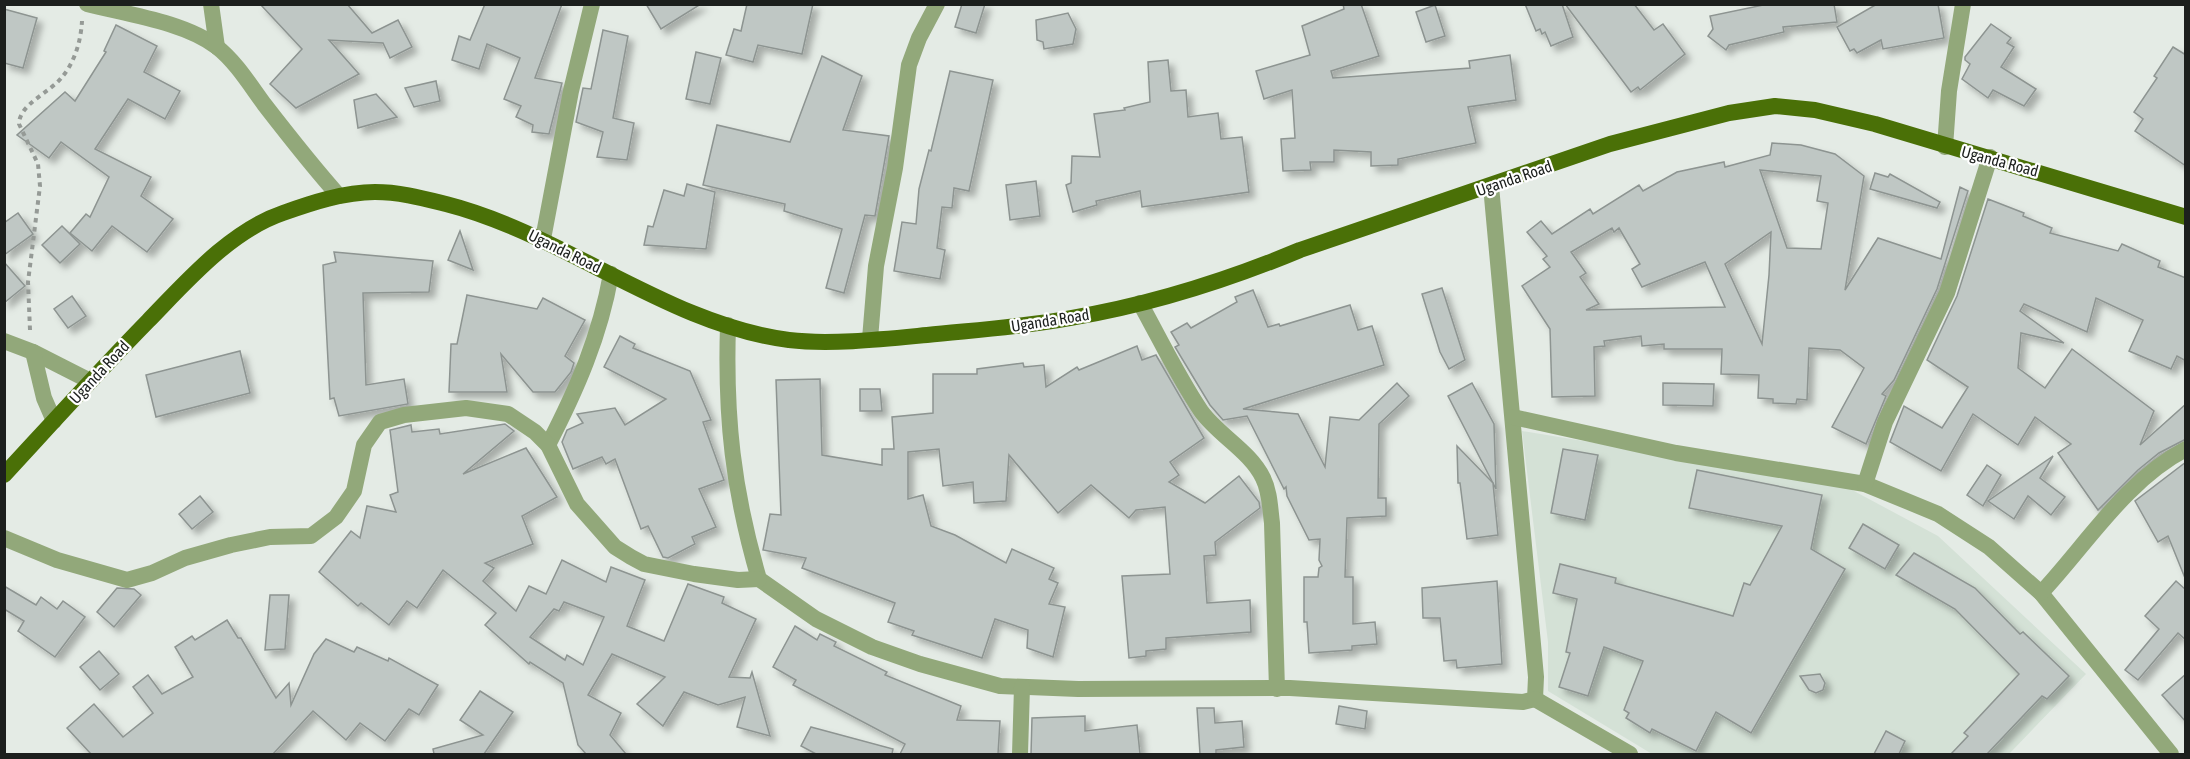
<svg xmlns="http://www.w3.org/2000/svg" width="2190" height="759" viewBox="0 0 2190 759" font-family="'Asap Condensed',sans-serif">
  <style>
    .built { fill: #d4e1d6 }
    .building { fill: #bfc7c4; stroke: #8d9491; stroke-width: 1.5; fill-rule: evenodd; filter: url(#shadow) }
    .lines { fill: none; stroke-linecap: round; stroke-linejoin: round }
    .path { stroke: #959a96; stroke-width: 4; stroke-dasharray: 4.5 4.5; stroke-linecap: butt }
    .minor { stroke: #92a87a; stroke-width: 16 }
    .primary { stroke: #4a7007; stroke-width: 16 }
    .labels { text-anchor: middle; stroke-width: 4.5; stroke-linejoin: round; paint-order: stroke }
    .street-label { font-size: 16px; fill: #1c1f1d; stroke: #fff }
  </style>
  <defs>
    <filter id="shadow"><feDropShadow dx="5.5" dy="5.5" stdDeviation="3" flood-color="#0004"/></filter>
  </defs>
  <rect width="100%" height="100%" fill="#e4ebe5"/>
  <path class="built" d="M1522,431L1839,483L1938,536L2086,674L2009,754H1652L1548,691V642Z"/>
  <g class="building">
    <path d="M260,4H347L372,33L398,20L412,47L390,58L383,43L329,40L359,74L296,108L270,84L302,49Z"/>
    <path d="M485,4H562L535,78L562,83L549,134L532,132L533,125L516,117L521,106L504,99L520,58L487,44L479,69L452,60L459,36L470,40Z"/>
    <path d="M646,4H701L661,29Z"/>
    <path d="M747,4H813L802,54L758,45L753,62L726,55L734,29L741,31Z"/>
    <path d="M962,4H985L976,33L955,27Z"/>
    <path d="M1343,4H1361L1379,56L1331,71L1333,78L1470,68L1469,61L1510,55L1516,100L1468,107L1476,143L1398,159V165L1371,166V152L1334,150V162H1310L1311,170L1283,171L1281,139L1295,138L1292,90L1264,99L1256,71L1310,55L1302,26L1344,9Z"/>
    <path d="M1525,4H1562L1573,37L1551,46L1545,32L1542,34L1540,29L1536,31Z"/>
    <path d="M1565,4H1634L1654,30L1663,24L1685,54L1640,90L1638,87L1631,92Z"/>
    <path d="M1768,4H1834L1837,22L1783,27L1784,32L1729,45L1726,50L1708,36L1713,29L1710,16Z"/>
    <path d="M1877,4H1938L1944,38L1883,49L1881,40L1857,53L1854,49L1850,51L1837,27Z"/>
    <path d="M1435,5L1445,36L1426,42L1416,12Z"/>
    <path d="M4,9L37,18L23,68L4,63Z"/>
    <path d="M1068,13L1076,29L1073,44L1044,49L1043,42L1037,40L1036,20Z"/>
    <path d="M1991,24L2011,38L2007,43L2014,47L2001,67L2036,89L2024,106L1993,90L1988,98L1962,79L1970,64L1965,60V57Z"/>
    <path d="M116,25L157,46L144,72L180,91L165,119L128,99L95,149L151,177L141,196L173,219L147,252L112,226L92,251L70,233L86,214L90,217L109,177L61,142L49,158L17,135L65,92L75,101L106,52L104,51Z"/>
    <path d="M603,30L628,36L613,118L634,123L627,160L597,157L603,132L576,122L583,88L591,89Z"/>
    <path d="M2173,47L2186,55V166L2135,131L2143,119L2134,112L2157,78L2154,76Z"/>
    <path d="M696,52L721,58L710,104L686,99Z"/>
    <path d="M822,56L862,76L843,130L889,136L875,216L865,215L844,293L826,288L842,229L784,211L785,204L703,185L717,125L790,142Z"/>
    <path d="M1168,60L1171,91L1186,90L1188,117L1218,113L1221,139L1242,137L1249,192L1142,207L1140,191L1096,201L1097,205L1073,212L1066,185L1071,183L1072,156L1100,157L1094,114L1125,110L1124,108L1150,102L1148,62Z"/>
    <path d="M950,71L993,80L969,191L954,188L952,208L942,207L937,248L945,250L940,279L894,271L902,222L916,224L919,189L929,150L931,151Z"/>
    <path d="M436,81L440,101L414,107L405,88Z"/>
    <path d="M376,94L397,117L358,128L354,100Z"/>
    <path d="M1772,143L1801,145L1835,154L1864,176L1845,290L1878,238L1941,259L1960,187L1968,191L1937,289L1894,380L1882,394L1886,396L1866,444L1832,427L1864,368L1840,350L1809,348L1807,400L1797,399L1796,404L1773,403V399L1758,398L1759,375L1721,374L1722,349H1664V344L1642,346L1641,336L1604,341L1605,346L1594,347L1595,396L1552,397L1550,329L1522,286L1550,267L1543,259L1547,256L1527,232L1541,221L1552,234L1590,209L1593,214L1639,185L1643,191L1677,172L1724,162L1725,167L1770,155ZM1760,170L1821,176L1817,201L1828,203L1821,249L1787,248ZM1612,228L1614,232L1619,228L1640,264L1632,269L1642,287L1705,262L1725,307L1586,310L1599,304L1580,277L1586,273L1571,252ZM1771,232L1769,275L1762,344L1725,264Z"/>
    <path d="M1875,173L1888,177L1890,174L1940,202L1937,208L1870,189Z"/>
    <path d="M1036,181L1040,216L1010,220L1006,185Z"/>
    <path d="M687,184L715,192L706,249L644,245L648,226L653,227L664,190L684,196Z"/>
    <path d="M1988,199L2024,213L2023,216L2052,228L2050,233L2118,251L2122,244L2160,261L2158,267L2186,278V361L2177,356L2171,369L2129,351L2143,320L2096,298L2087,332L2024,304L2020,311L2064,343L2021,333L2018,368L2045,388L2072,349L2154,411L2140,445L2186,404V439L2159,453L2138,470L2098,510L2058,453L2071,444L2035,417L2018,445L1973,414L1941,471L1890,442L1904,406L1942,428L1968,387L1927,360L1957,296Z"/>
    <path d="M18,213L33,234L4,255V223Z"/>
    <path d="M62,226L80,244L60,263L42,245Z"/>
    <path d="M460,231L473,270L448,260Z"/>
    <path d="M334,252L433,261L429,292L363,293L366,385L404,379L408,404L339,416L334,398L330,399L323,265L336,262Z"/>
    <path d="M4,262L25,286L4,303Z"/>
    <path d="M1442,288L1465,360L1449,369L1440,352L1422,294Z"/>
    <path d="M1253,290L1268,327L1279,324L1280,326L1350,305L1358,330L1372,326L1384,365L1243,409L1298,414L1325,467L1330,417L1359,420L1397,383L1409,396L1379,424L1378,498H1386V516L1347,518L1345,577H1353V624L1375,622L1377,644L1352,646V650L1309,653L1307,622H1304V577H1318L1319,568L1322,566L1319,560L1320,539L1309,540L1287,496L1286,487L1284,489L1247,416L1223,420L1210,405L1175,347L1179,345L1171,332L1187,323L1191,328L1237,302L1235,297Z"/>
    <path d="M467,295L537,309L543,298L585,320L565,356L574,363L571,372L555,392H533L501,354L507,392H449L451,344H457Z"/>
    <path d="M72,296L86,316L68,328L54,309Z"/>
    <path d="M620,336L635,344L633,348L690,371L711,420L703,422L724,480L699,489L716,527L692,537L695,544L668,558L663,557L648,526L641,529L615,459L606,464L602,457L573,469L562,442L567,430L583,423L577,414L615,408L625,425L666,399L604,367Z"/>
    <path d="M1137,346L1142,360L1156,355L1204,438L1170,462L1179,475L1169,482L1205,503L1239,476L1259,502L1260,508L1215,542L1216,555L1204,556L1207,603L1250,600L1251,632L1166,638V649L1146,651V656L1129,658L1122,576L1170,574L1165,507L1136,510L1129,518L1091,485L1058,513L1009,455L1006,501L974,503L973,482L943,486L939,449L908,452V499L923,495L931,526L955,535L1006,563L1012,549L1054,568L1049,579L1058,583L1049,604L1065,607L1053,657L1027,648L1028,630L995,619L982,658L912,635L914,631L888,622L895,603L802,568L806,558L763,550L770,514L781,515L776,380L820,379L822,455L882,465V449H894L892,417L933,413V374H977V369L1023,363L1024,367L1044,365L1046,387L1077,367L1079,370Z"/>
    <path d="M240,351L250,393L156,417L146,375Z"/>
    <path d="M1472,383L1494,424L1496,489L1448,396Z"/>
    <path d="M1663,383L1714,384L1713,406L1663,405Z"/>
    <path d="M860,389H880L882,411H860Z"/>
    <path d="M505,424L514,431L463,474L526,448L557,497L522,516L533,544L485,563L494,568L483,581L516,611L529,586L546,594L562,560L606,582L611,567L645,580L627,626L664,641L688,584L724,597L722,603L756,619L729,677L750,678L752,672L770,736L737,727L745,697L718,705L684,692L663,726L637,704L665,677L612,654L588,695L621,713L610,735L626,754H586L578,745L563,683L530,662L529,664L485,625L496,613L443,570L417,608L407,601L389,625L361,603L358,606L319,572L351,531L360,538L367,506L396,512L390,495L398,492L390,430L411,425L412,432L439,429L440,434ZM564,602L604,617L583,665L567,655L565,660L530,637L554,609L559,611Z"/>
    <path d="M1457,446L1493,483L1498,535L1467,539L1460,483H1458Z"/>
    <path d="M1563,449L1598,455L1585,520L1551,513Z"/>
    <path d="M2053,456L2040,478L2065,497L2051,515L2028,496L2014,519L1988,501Z"/>
    <path d="M2186,462V578H2185L2168,536L2158,542L2135,501Z"/>
    <path d="M1987,465L2001,475L1983,506L1967,495Z"/>
    <path d="M1697,470L1822,495L1811,549L1845,569L1751,733L1716,712L1696,751L1652,729L1650,733L1626,718L1629,713L1624,710L1643,661L1604,647L1588,696L1559,687L1570,653L1566,652L1577,599L1553,593L1560,564L1616,578L1615,583L1733,616L1744,583L1750,585L1782,526L1689,508Z"/>
    <path d="M200,496L213,512L192,529L179,514Z"/>
    <path d="M1863,524L1899,545L1885,569L1849,548Z"/>
    <path d="M1914,553L1975,588L2020,634L2023,632L2069,676L2047,699L2042,696L1987,754H1951L1968,736L1964,733L2019,674L1955,609L1896,575Z"/>
    <path d="M1497,581L1502,664L1457,668L1456,660L1444,661L1440,618H1423L1422,588Z"/>
    <path d="M2176,581L2186,590V640L2178,633L2138,680L2125,670L2159,629L2145,616Z"/>
    <path d="M4,586L36,605L41,597L57,609L63,601L85,617L55,657L18,631L24,621L4,609Z"/>
    <path d="M117,588L134,589L141,595L114,627L97,612Z"/>
    <path d="M270,595H289L285,649L265,650Z"/>
    <path d="M227,620L238,638H241L276,698L289,683L291,705L314,654L326,639L354,652L357,647L388,661L389,658L438,685L419,715L409,709L385,741L360,723L346,740L313,711L273,754H91L67,728L94,704L123,737L153,713L133,687L148,675L162,694L193,677L175,647L192,636L195,640Z"/>
    <path d="M795,626L817,640L820,634L836,642L834,646L887,672L885,675L961,706L957,720L1000,721L998,754H900L905,744L793,685L796,680L773,667Z"/>
    <path d="M99,651L119,674L100,690L80,667Z"/>
    <path d="M1820,674L1825,683L1823,690L1816,693L1809,690L1800,676Z"/>
    <path d="M2186,674V722L2162,695Z"/>
    <path d="M480,691L513,712L484,754H434L433,749L483,735L460,720Z"/>
    <path d="M1339,706L1367,711L1365,729L1336,724Z"/>
    <path d="M1197,708H1214L1215,723L1242,721L1244,747L1216,750V754H1200Z"/>
    <path d="M1085,716V731L1137,725L1140,754H1031L1032,718Z"/>
    <path d="M811,727L893,749L892,754H816L801,746Z"/>
    <path d="M1886,731L1905,741L1899,754H1874Z"/>
  </g>
  <g class="lines">
    <path class="path" d="M30,330L28,282L40,186L38,164L19,124C19,104 51,92 62,77C75,62 81,40 82,21"/>
    <g class="minor">
      <path d="M87,4C126,14 185,22 217,47C236,62 250,85 264,104C288,135 313,167 339,196"/>
      <path d="M211,4L217,47"/>
      <path d="M1945,147L1949,91L1963,4"/>
      <path d="M543,239L571,91L592,4"/>
      <path d="M1140,303C1160,339 1178,377 1201,411C1218,435 1250,451 1263,478C1270,492 1270,508 1272,523L1277,689"/>
      <path d="M728,325C725,418 733,490 759,579L816,619L872,647L920,664L1000,686L1078,689L1290,688L1523,702L1535,699L1536,677L1491,186"/>
      <path d="M870,339L876,266L895,168L909,65L919,38L937,4"/>
      <path d="M4,341L33,352L90,381"/>
      <path d="M33,352L44,398L54,421"/>
      <path d="M1513,417L1676,453L1865,484L1938,514L1989,547L2041,593L2171,754"/>
      <path d="M548,445C577,389 600,336 611,274"/>
      <path d="M1865,484L1885,422L1947,293L1990,157"/>
      <path d="M4,538L57,560L127,580L152,573L185,558L231,545L270,537L311,536L336,517L354,491L364,445L380,422L404,415L466,408L508,414L535,432L548,445L577,504L615,547L631,557L644,564L694,574L738,580L759,579"/>
      <path d="M2041,593C2086,545 2126,480 2186,449"/>
      <path d="M1535,699L1630,754"/>
      <path d="M1020,754L1022,687"/>
    </g>
    <path class="primary" d="M4,475C52,423 99,371 148,321C186,282 230,231 283,213C311,203 344,192 375,192C400,192 422,198 446,204C564,234 669,325 789,340C830,345 885,339 927,335C975,330 1023,327 1071,318C1148,305 1228,280 1300,250L1610,144L1729,113L1775,106L1815,110L1875,124L2186,217"/>
  </g>
  <g class="labels">
    <g class="street-label">
      <text transform="translate(2000 161) rotate(15)" y="6">Uganda Road</text>
      <text transform="translate(1514 178) rotate(-19)" y="6">Uganda Road</text>
      <text transform="translate(565 251) rotate(26)" y="6">Uganda Road</text>
      <text transform="translate(1050 320) rotate(-9)" y="6">Uganda Road</text>
      <text transform="translate(99 372) rotate(-47)" y="6">Uganda Road</text>
    </g>
  </g>
  <rect width="2190" height="759" fill="none" stroke="#1c1f1d" stroke-width="12"/>
</svg>
